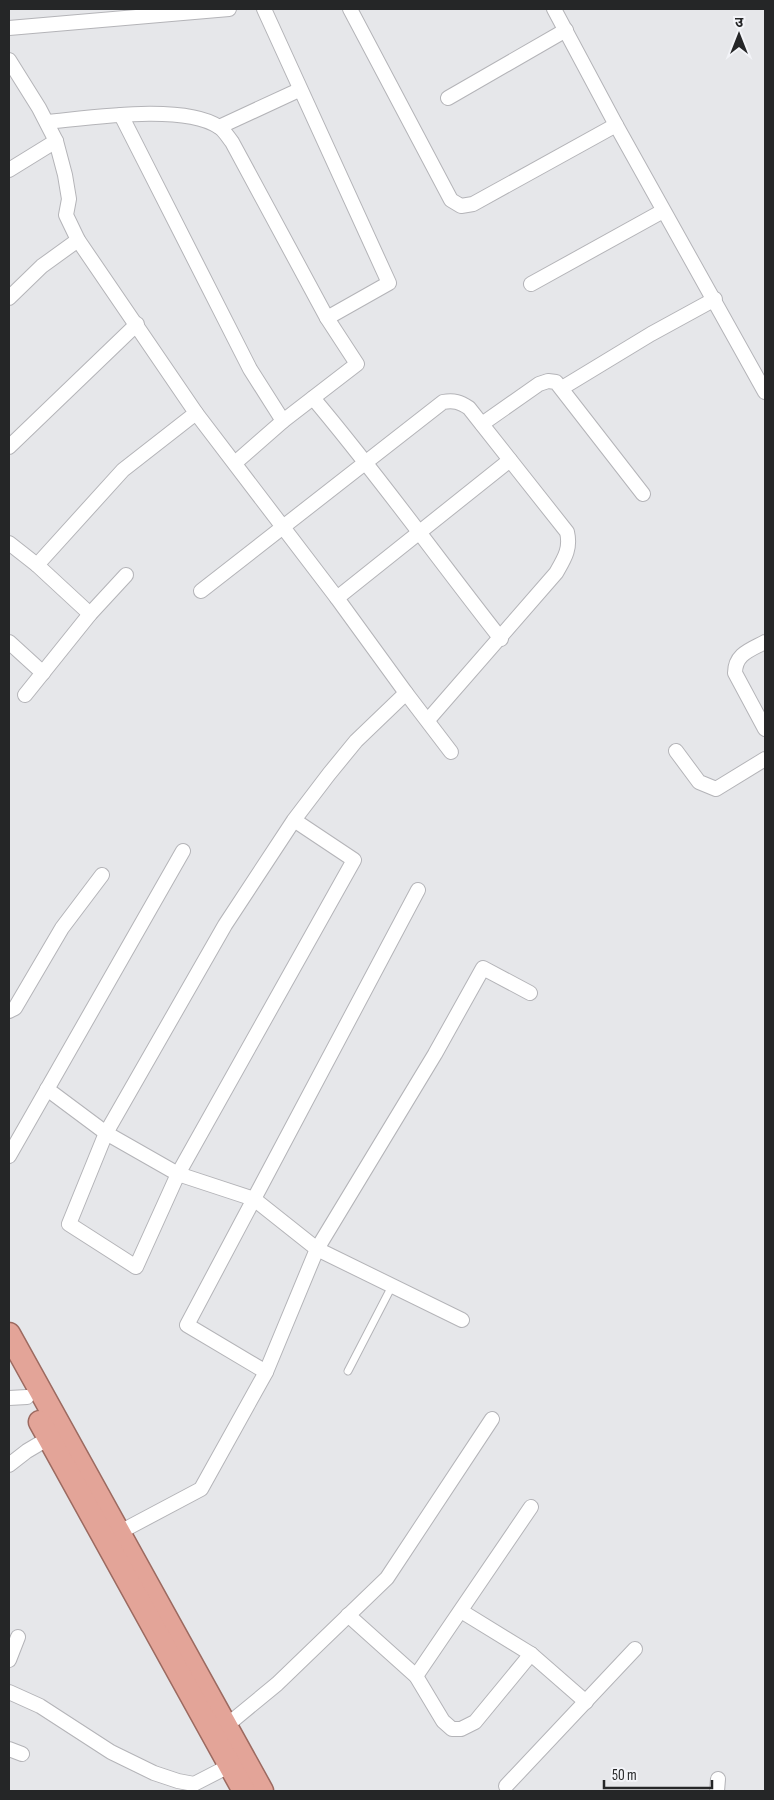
<svg xmlns="http://www.w3.org/2000/svg" width="774" height="1800" viewBox="0 0 774 1800" font-family="'Sofia Sans Condensed','Noto Sans Devanagari',sans-serif">
  <style>
    .lines { fill: none; stroke-linecap: round; stroke-linejoin: round }
    .service-casing { stroke: #b4b4b8; stroke-width: 9 }
    .minor-casing { stroke: #b4b4b8; stroke-width: 16 }
    .trunk-casing { stroke: #9c6a60; stroke-width: 25 }
    .service { stroke: #fff; stroke-width: 7 }
    .minor { stroke: #fff; stroke-width: 14 }
    .trunk { stroke: #e3a498; stroke-width: 22 }
  </style>
  <rect width="100%" height="100%" fill="#e6e7ea"/>
  <g class="lines">
    <g class="service-casing">
      <path id="service" d="M348,1371L392,1286"/>
    </g>
    <g class="minor-casing">
      <g id="minor">
        <path d="M350,9L451,200L461,206L473,204L616,125"/>
        <path d="M554,9L616,125L765,392"/>
        <path d="M9,28L229,9"/>
        <path d="M9,60L39,108L56,141L65,175L69,199L66,215L78,240L196,413L123,470L37,565L9,543"/>
        <path d="M448,98L566,30"/>
        <path d="M121,115L250,369L283,421L357,364L327,318"/>
        <path d="M47,122C89,118 184,103 219,127C224,130 228,137 232,142L327,318L389,283L264,9"/>
        <path d="M219,127L299,90"/>
        <path d="M9,170L56,141"/>
        <path d="M531,284L663,211"/>
        <path d="M9,298L42,266L78,240"/>
        <path d="M562,388L651,334L715,299"/>
        <path d="M313,398C379,476 438,559 501,639"/>
        <path d="M196,413L337,598L406,693L356,741L329,774L294,820L225,925L106,1133L69,1224L136,1267L178,1174L354,860L294,820"/>
        <path d="M482,424L539,384L548,381L556,382L643,494"/>
        <path d="M9,447L137,324"/>
        <path d="M235,463L283,421"/>
        <path d="M37,565L90,614"/>
        <path d="M201,591L443,402C454,400 460,402 469,408L567,532C571,549 564,559 556,573L428,720"/>
        <path d="M337,598L510,460"/>
        <path d="M9,642L43,673"/>
        <path d="M765,642C750,650 735,654 735,673L765,729"/>
        <path d="M406,693L451,752"/>
        <path d="M25,695L90,614L126,575"/>
        <path d="M676,751L699,782L716,789L765,759"/>
        <path d="M9,1011L15,1008L62,928L102,875"/>
        <path d="M47,1089L106,1133L178,1174L254,1199L317,1249L462,1320"/>
        <path d="M9,1156L183,851"/>
        <path d="M266,1372L187,1325L418,890"/>
        <path d="M9,1398L27,1397"/>
        <path d="M9,1465L27,1451L49,1438"/>
        <path d="M120,1532L201,1489L266,1372L317,1249L435,1054L483,968L530,993"/>
        <path d="M461,1611L531,1654L586,1702"/>
        <path d="M348,1615L416,1676L443,1721L452,1729H461L475,1722L531,1654"/>
        <path d="M9,1660L18,1637"/>
        <path d="M416,1676L531,1507"/>
        <path d="M9,1692L40,1706L111,1752L154,1773L178,1781L194,1784L229,1766"/>
        <path d="M226,1726L277,1684L387,1578L492,1419"/>
        <path d="M9,1749L22,1754"/>
        <path d="M506,1786L635,1649"/>
        <path d="M717,1791L718,1779"/>
      </g>
    </g>
    <g class="trunk-casing">
      <g id="trunk">
        <path d="M9,1334L262,1791"/>
        <path d="M40,1422L244,1791"/>
      </g>
    </g>
    <use href="#service" class="service"/>
    <use href="#minor" class="minor"/>
    <use href="#trunk" class="trunk"/>
  </g>
  <rect width="774" height="1800" fill="none" stroke="#252627" stroke-width="20"/>
  <g transform="translate(739 35)" stroke="#f3f4f8" stroke-width="4" paint-order="stroke">
  <path d="M0-4L9 19L0 12L-9 19Z" fill="#252627"/>
  <text y="-8" font-size="14" font-weight="bold" text-anchor="middle" fill="#252627">उ</text>
  </g>
  <path d="M604 1780v8h108v-8" fill="none" stroke="#252627" stroke-width="2.5"/>
  <text x="612" y="1780" font-size="15" fill="#252627" stroke="#f3f4f8" stroke-width="4" paint-order="stroke">50 m</text>
</svg>
